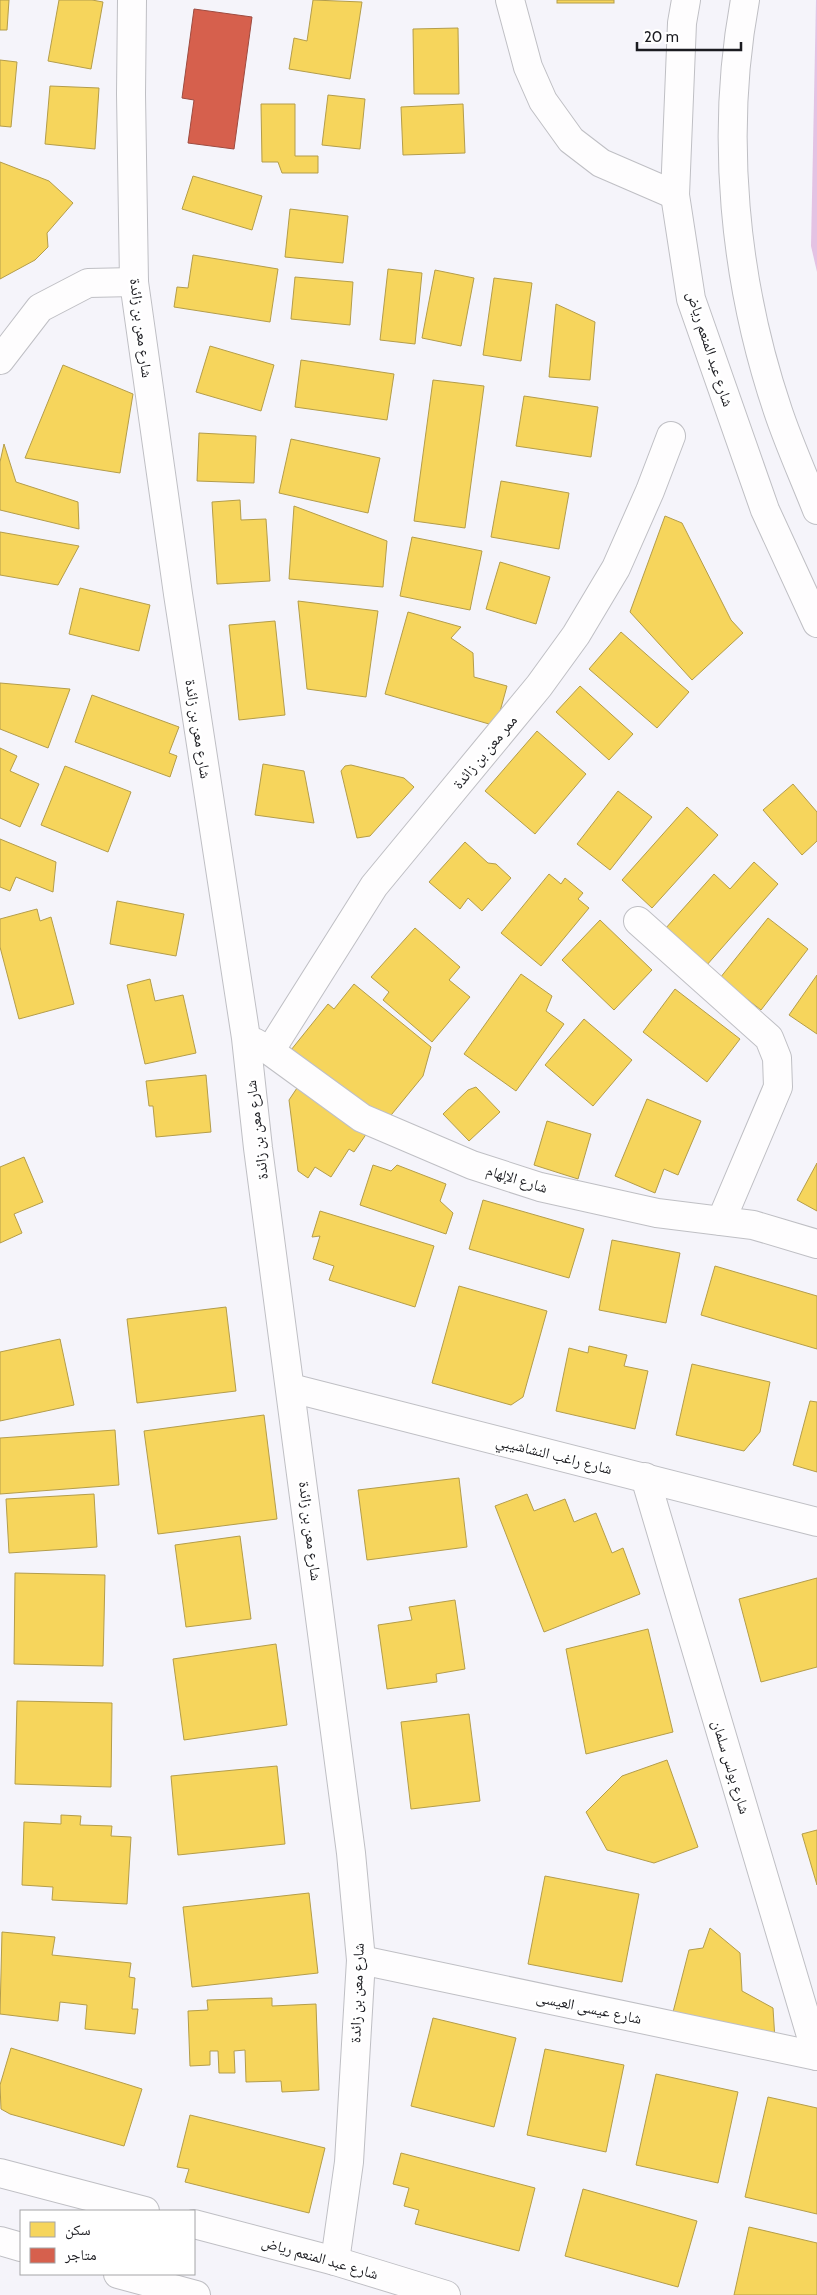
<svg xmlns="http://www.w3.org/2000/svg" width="817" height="2295" viewBox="0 0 817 2295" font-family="Cabin,'Noto Naskh Arabic',sans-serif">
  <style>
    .forest { fill: #e4c2e3 }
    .homes { fill: #f6d55c; stroke: #b49d4a }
    .shops { fill: #d6604d; stroke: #9e4b40 }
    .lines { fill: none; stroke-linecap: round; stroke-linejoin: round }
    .street-casing { stroke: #bfbfc4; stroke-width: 30 }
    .primary-casing { stroke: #bfbfc4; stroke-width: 30 }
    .street { stroke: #fefdfe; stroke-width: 28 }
    .primary { stroke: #fefdfe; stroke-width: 28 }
    .labels { text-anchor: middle; stroke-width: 5; stroke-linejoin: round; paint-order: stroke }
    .street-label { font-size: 15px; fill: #1b1b20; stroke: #fff }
  </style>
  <rect width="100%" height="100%" fill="#f5f4fa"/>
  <path class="forest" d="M816,0H817V272L811,246Z"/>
  <g class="homes">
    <path d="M0,0H9L7,30H0Z"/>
    <path d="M59,0H92L103,2L91,69L48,61Z"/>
    <path d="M313,0L362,2L350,79L289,69L294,38L307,41Z"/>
    <rect x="557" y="0" width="57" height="3"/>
    <path d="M458,28L459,94H414L413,29Z"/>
    <path d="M0,60L17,62L11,127L0,126Z"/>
    <path d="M50,86L99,88L95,149L45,144Z"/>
    <path d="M328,95L365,99L360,149L322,145Z"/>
    <path d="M261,104H295V156H318V173H282L278,162H262Z"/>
    <path d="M463,104L465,153L403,155L401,107Z"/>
    <path d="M0,162L49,181L73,203L47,233L48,247L35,260L0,279Z"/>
    <path d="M193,176L262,196L252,230L182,209Z"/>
    <path d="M290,209L348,216L343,263L285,257Z"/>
    <path d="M193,255L278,269L270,322L174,307L177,287L188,288Z"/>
    <path d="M388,269L422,273L415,344L380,340Z"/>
    <path d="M435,270L474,278L461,346L422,338Z"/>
    <path d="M295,277L353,282L350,325L291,319Z"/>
    <path d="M494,278L532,283L521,361L483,355Z"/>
    <path d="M556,304L595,322L590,380L549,377Z"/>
    <path d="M210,346L274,365L261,411L196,392Z"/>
    <path d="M301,360L394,374L387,420L295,407Z"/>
    <path d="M63,365L133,394L120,473L25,458Z"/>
    <path d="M433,380L484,386L465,528L414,521Z"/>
    <path d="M524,396L598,407L591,457L516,446Z"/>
    <path d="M199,433L256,436L254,483L197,481Z"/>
    <path d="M291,439L380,458L368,513L279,493Z"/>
    <path d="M4,444L16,482L78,502L79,529L0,510V462Z"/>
    <path d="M501,481L569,493L559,549L491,537Z"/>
    <path d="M240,500L241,520L266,519L270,581L217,584L212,502Z"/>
    <path d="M294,506L387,541L383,587L289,579Z"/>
    <path d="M665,516L682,523L731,620L743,633L692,680L630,612Z"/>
    <path d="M0,532L79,546L58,585L0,575Z"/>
    <path d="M412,537L482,551L470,610L400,596Z"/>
    <path d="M500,562L550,577L536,624L486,609Z"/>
    <path d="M80,588L150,605L139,651L69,634Z"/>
    <path d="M298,601L378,611L366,697L307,689Z"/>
    <path d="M408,612L461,627L451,638L473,653L474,677L507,686L496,726L385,694Z"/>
    <path d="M275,621L285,715L239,720L229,625Z"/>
    <path d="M621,632L689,692L657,728L589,669Z"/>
    <path d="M0,683L70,689L48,748L0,729Z"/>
    <path d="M580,686L633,734L609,760L556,712Z"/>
    <path d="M92,695L179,727L169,753L177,756L170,777L75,742Z"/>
    <path d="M537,731L586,774L535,834L485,791Z"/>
    <path d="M0,748L17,756L10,771L39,784L20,827L0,818Z"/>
    <path d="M263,764L304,771L314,823L255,815Z"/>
    <path d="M351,765L404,778L414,787L370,836L357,838L341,771L345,766Z"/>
    <path d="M65,766L131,792L108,852L41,825Z"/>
    <path d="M793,784L817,812V841L802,855L763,810Z"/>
    <path d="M618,791L652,817L610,870L577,844Z"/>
    <path d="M687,807L718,835L652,908L622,880Z"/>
    <path d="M0,839L56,862L53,892L16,877L10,891L0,887Z"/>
    <path d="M465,842L488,863L496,864L511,878L482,911L468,898L460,909L429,882Z"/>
    <path d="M754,862L778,884L706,966L665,929L714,874L730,889Z"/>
    <path d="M549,874L561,884L565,878L583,893L578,899L589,908L541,966L501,933Z"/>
    <path d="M117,901L184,914L176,956L110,944Z"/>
    <path d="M37,909L40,921L51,917L74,1004L19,1019L0,947V919Z"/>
    <path d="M768,918L808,949L761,1010L720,978Z"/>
    <path d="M600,920L652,970L614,1010L562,960Z"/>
    <path d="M415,928L460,967L449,980L470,997L432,1042L383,1000L389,992L371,977Z"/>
    <path d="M521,974L552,996L546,1011L564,1024L516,1091L464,1054Z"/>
    <path d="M817,975V1034L789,1015Z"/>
    <path d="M150,979L155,1001L183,995L196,1053L145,1064L127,985Z"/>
    <path d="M354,984L431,1047L423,1076L383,1125L291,1050L328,1004L334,1009Z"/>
    <path d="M675,989L740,1039L707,1082L643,1032Z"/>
    <path d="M584,1019L632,1060L593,1106L545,1065Z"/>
    <path d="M206,1075L211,1132L156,1137L153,1106H149L146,1081Z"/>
    <path d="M476,1087L500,1112L469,1141L443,1114L468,1090Z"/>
    <path d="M297,1088L367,1133L354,1152L349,1149L331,1177L315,1167L308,1178L298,1171L289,1100Z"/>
    <path d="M647,1099L701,1121L678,1175L664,1169L655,1193L615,1176Z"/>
    <path d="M547,1121L591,1134L578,1179L534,1165Z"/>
    <path d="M24,1157L43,1202L14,1214L22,1233L0,1243V1167Z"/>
    <path d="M817,1163V1211L797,1200Z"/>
    <path d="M373,1165L391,1171L397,1165L446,1184L440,1201L453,1213L446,1234L360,1205Z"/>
    <path d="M483,1200L584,1229L569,1278L469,1249Z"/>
    <path d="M320,1211L434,1246L415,1307L329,1280L334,1266L313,1259L320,1236L312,1237Z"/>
    <path d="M612,1240L680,1253L666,1323L599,1310Z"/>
    <path d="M715,1266L817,1296V1349L701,1315Z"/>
    <path d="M459,1286L547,1311L523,1397L511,1405L432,1383Z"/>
    <path d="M226,1307L236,1391L137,1403L127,1319Z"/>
    <path d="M60,1339L74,1405L0,1421V1352Z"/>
    <path d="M589,1346L627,1355L624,1366L648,1371L635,1429L556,1411L569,1348L588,1353Z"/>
    <path d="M692,1364L770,1382L760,1432L744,1451L676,1435Z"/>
    <path d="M810,1401L817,1402V1472L793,1465Z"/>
    <path d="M264,1415L277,1519L158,1534L144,1431Z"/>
    <path d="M115,1430L119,1485L0,1494V1438Z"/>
    <path d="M459,1478L467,1547L367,1560L358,1490Z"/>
    <path d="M94,1494L97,1547L9,1553L6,1499Z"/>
    <path d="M527,1494L534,1511L565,1499L574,1522L596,1513L612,1553L623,1548L640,1594L544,1632L495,1506Z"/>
    <path d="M240,1536L251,1619L186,1627L175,1545Z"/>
    <path d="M15,1573L105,1575L103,1666L14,1664Z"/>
    <path d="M817,1578V1667L761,1682L739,1599Z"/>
    <path d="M455,1600L465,1669L436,1674L437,1682L387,1689L378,1625L412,1620L409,1607Z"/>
    <path d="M648,1629L673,1732L586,1754L566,1649Z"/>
    <path d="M276,1644L287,1725L184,1740L173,1659Z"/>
    <path d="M17,1701L112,1703L111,1787L15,1784Z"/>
    <path d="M469,1714L480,1801L411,1809L401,1722Z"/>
    <path d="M667,1760L698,1847L654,1863L607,1850L586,1812L622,1776Z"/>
    <path d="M277,1766L285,1844L178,1855L171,1776Z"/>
    <path d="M61,1815L81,1816L80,1825L112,1826L111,1836L131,1837L127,1904L52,1900L53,1887L22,1885L24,1822L61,1824Z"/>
    <path d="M817,1830V1885L802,1834Z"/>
    <path d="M545,1876L639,1894L622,1982L528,1964Z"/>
    <path d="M309,1893L318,1973L192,1987L183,1907Z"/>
    <path d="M710,1928L740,1953L742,1991L773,2008L775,2040L671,2020L689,1950L703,1948Z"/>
    <path d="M2,1932L55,1937L52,1955L131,1963L129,1977L135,1978L132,2009H138L135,2034L85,2029L87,2005L60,2002L58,2021L0,2014Z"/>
    <path d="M272,1998V2006L316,2004L319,2090L282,2092L281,2081L246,2082L245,2050L234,2051L235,2073H219L218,2051H210V2065L190,2066L188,2011L208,2010L207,2000Z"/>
    <path d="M433,2018L516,2038L494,2127L411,2106Z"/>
    <path d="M11,2048L142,2089L124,2146L10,2114L1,2109L0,2085Z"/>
    <path d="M545,2049L624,2065L606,2152L527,2135Z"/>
    <path d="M656,2074L738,2092L718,2183L636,2165Z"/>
    <path d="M768,2097L817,2108V2214L745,2197Z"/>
    <path d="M190,2115L325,2148L309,2213L185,2182L189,2169L177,2167Z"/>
    <path d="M401,2153L535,2188L519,2251L415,2224L419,2210L404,2206L409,2188L393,2184Z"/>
    <path d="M583,2189L697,2221L678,2287L565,2256Z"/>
    <path d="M749,2227L817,2243V2295H734Z"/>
  </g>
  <path class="shops" d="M194,9L252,17L234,149L188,143L194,100L182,98Z"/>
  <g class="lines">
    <g class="street-casing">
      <g id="street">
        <path d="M132,0L131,94L134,282L178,594L246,1038L258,1148L351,1853L361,1960L349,2162L335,2261"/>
        <path d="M510,0L528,67L543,101L571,140L601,163L675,195"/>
        <path d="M0,360L40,308L88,283L134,282"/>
        <path d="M638,921L769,1038L777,1058L778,1087L721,1221"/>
        <path d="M254,1042L270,1051L362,1118L472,1165L540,1187L657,1213L753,1225L817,1244"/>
        <path d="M270,1051L374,886L539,686L576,635L616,568L650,491L671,436"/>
        <path d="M291,1388L817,1522"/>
        <path d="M645,1477L817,2056"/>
        <path d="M361,1960L817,2056"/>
      </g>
    </g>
    <g class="primary-casing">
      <g id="primary">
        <path d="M686,0L682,23L675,195L691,299L765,510L817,623"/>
        <path d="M745,0C720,134 734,281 778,411C789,444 804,477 817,510"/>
        <path d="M0,2173L145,2211"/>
        <path d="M194,2224L335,2261L446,2295"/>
        <path d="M0,2241L21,2247"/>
        <path d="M118,2274L196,2295"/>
      </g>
    </g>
    <use href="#street" class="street"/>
    <use href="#primary" class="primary"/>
  </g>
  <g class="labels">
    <g class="street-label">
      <text transform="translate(141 328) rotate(83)" y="5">شارع معن بن زائدة</text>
      <text transform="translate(710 349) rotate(72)" y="5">شارع عبد المنعم رياض</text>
      <text transform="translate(198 729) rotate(81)" y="5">شارع معن بن زائدة</text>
      <text transform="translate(485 752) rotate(-50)" y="5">ممر معن بن زائدة</text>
      <text transform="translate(257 1130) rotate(-97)" y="5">شارع معن بن زائدة</text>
      <text transform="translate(517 1179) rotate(17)" y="5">شارع الإلهام</text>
      <text transform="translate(554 1455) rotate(14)" y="5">شارع راغب النشاشيبي</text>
      <text transform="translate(310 1531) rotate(83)" y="5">شارع معن بن زائدة</text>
      <text transform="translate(731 1767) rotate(73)" y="5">شارع بولس سلمان</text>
      <text transform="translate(357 1993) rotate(-88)" y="5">شارع معن بن زائدة</text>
      <text transform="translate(589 2008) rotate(12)" y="5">شارع عيسى العيسى</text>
      <text transform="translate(320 2258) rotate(16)" y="5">شارع عبد المنعم رياض</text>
    </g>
  </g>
  <rect x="20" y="2210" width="175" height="65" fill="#ffffff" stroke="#a4a4a6"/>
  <rect x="30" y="2222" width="25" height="15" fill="#f6d55c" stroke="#a4a4a6"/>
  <text x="65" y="2235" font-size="15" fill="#1b1b20">سكن</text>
  <rect x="30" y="2248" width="25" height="15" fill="#d6604d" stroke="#a4a4a6"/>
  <text x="65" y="2260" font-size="15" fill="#1b1b20">متاجر</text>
  <path d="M637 42v8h104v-8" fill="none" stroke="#1b1b20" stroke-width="2.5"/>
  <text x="644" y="42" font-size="15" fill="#1b1b20" stroke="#ffffff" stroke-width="4" paint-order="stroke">20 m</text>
</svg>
